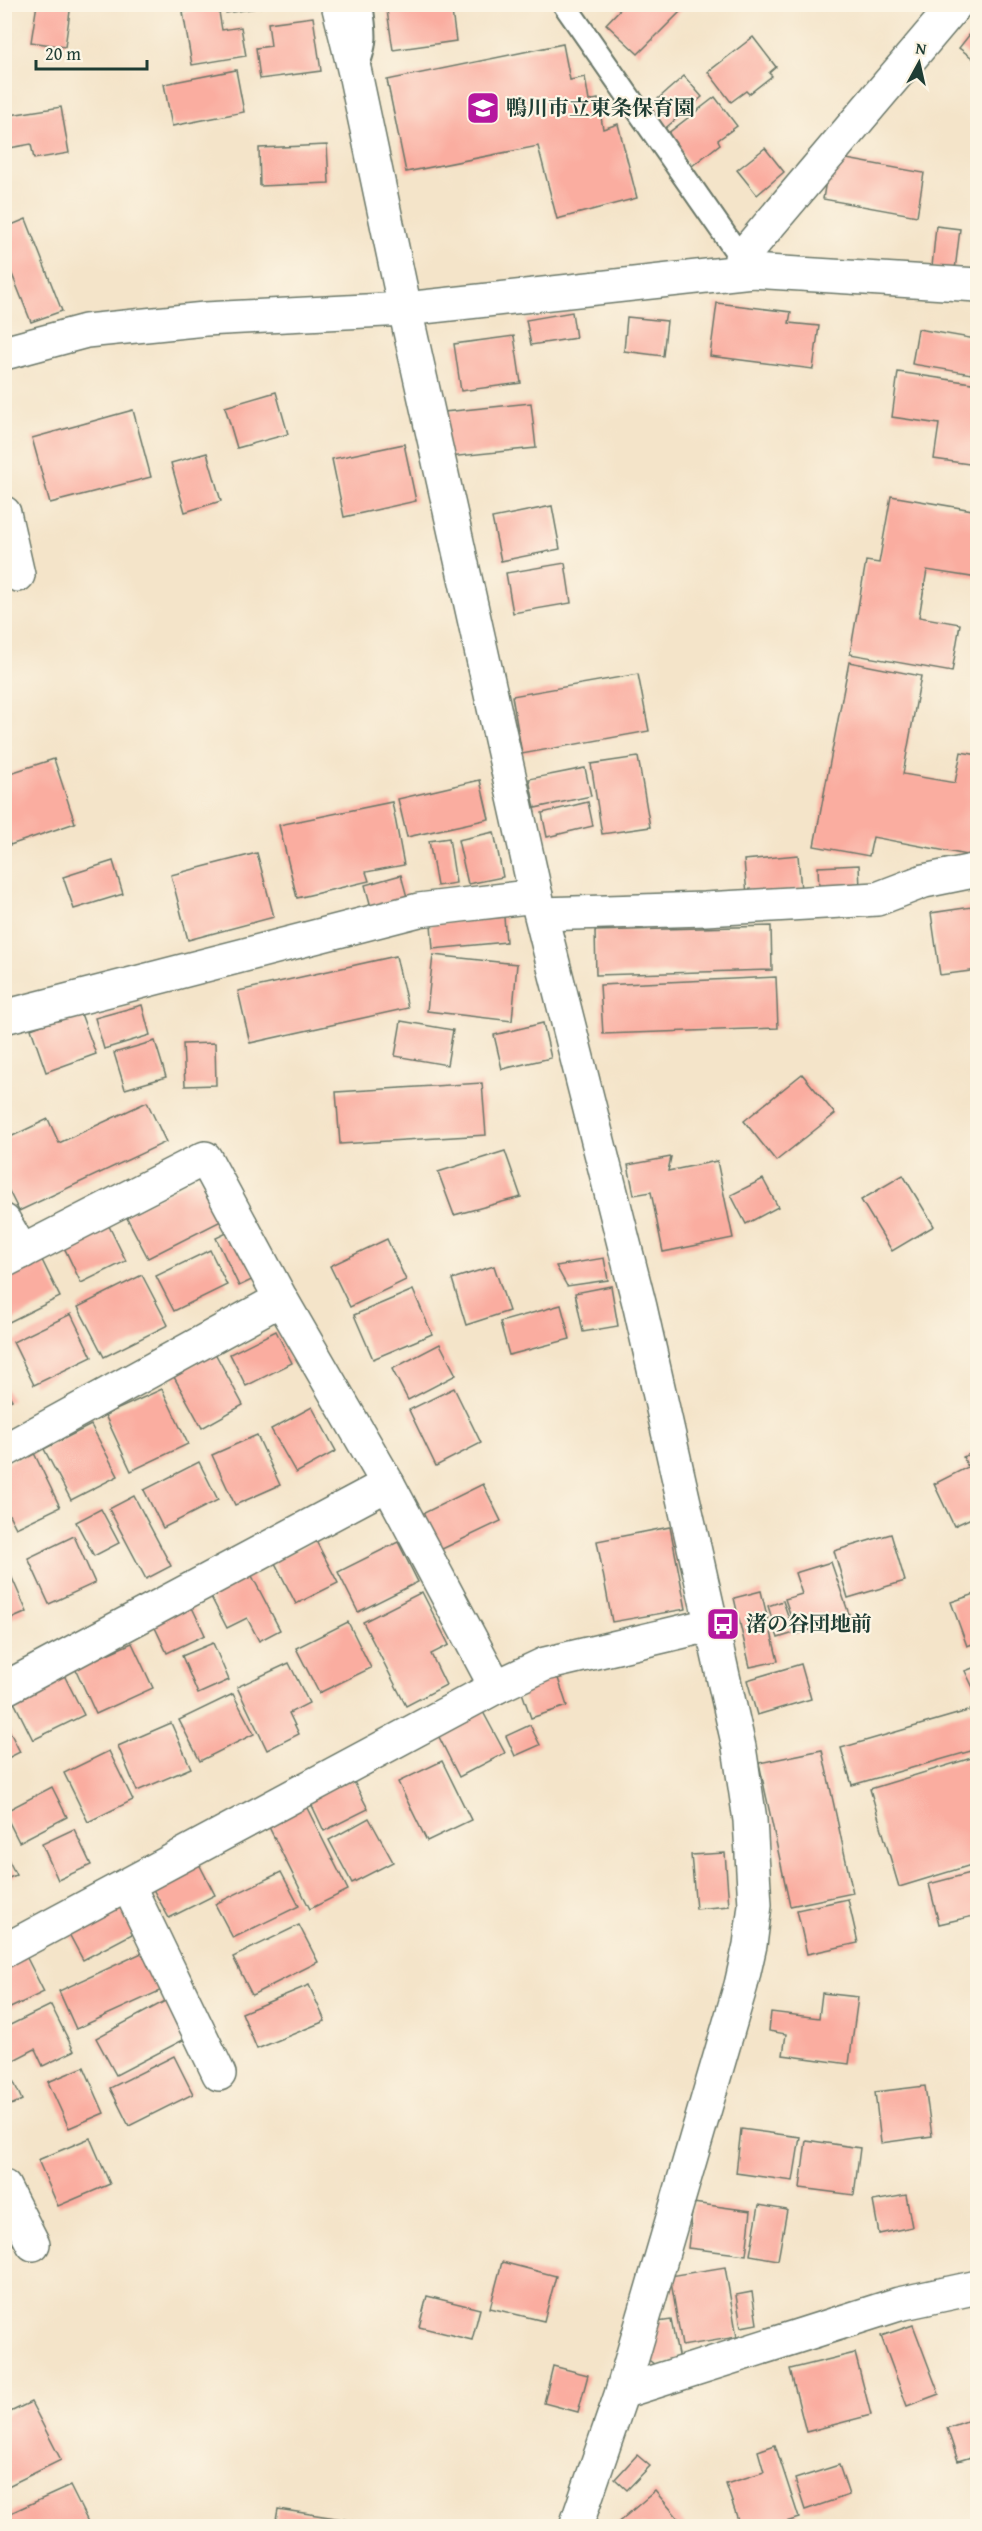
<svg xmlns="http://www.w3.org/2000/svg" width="982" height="2531" viewBox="0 0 982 2531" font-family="'Gentium Book Plus','Noto Serif JP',serif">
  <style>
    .building { fill: #faada0 }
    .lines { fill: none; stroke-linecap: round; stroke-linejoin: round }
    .service-casing { stroke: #6a7768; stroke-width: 26 }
    .minor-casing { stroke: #6a7768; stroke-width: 36 }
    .service { stroke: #fff; stroke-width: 22 }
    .minor { stroke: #fff; stroke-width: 33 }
    .labels { text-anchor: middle; stroke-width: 4.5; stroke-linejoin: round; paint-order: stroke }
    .poi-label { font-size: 21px; font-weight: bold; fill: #1f3d34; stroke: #fcf5e5; text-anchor: start }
  </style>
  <rect width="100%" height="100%" fill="#fcf5e5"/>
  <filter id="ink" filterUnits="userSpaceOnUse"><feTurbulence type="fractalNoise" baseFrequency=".0167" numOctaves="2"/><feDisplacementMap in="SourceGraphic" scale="12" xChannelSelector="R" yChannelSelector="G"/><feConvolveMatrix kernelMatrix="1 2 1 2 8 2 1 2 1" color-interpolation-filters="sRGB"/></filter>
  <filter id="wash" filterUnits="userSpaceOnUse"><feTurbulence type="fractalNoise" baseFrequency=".008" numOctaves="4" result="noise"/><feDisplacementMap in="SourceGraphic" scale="24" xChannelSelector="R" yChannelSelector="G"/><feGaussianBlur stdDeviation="1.35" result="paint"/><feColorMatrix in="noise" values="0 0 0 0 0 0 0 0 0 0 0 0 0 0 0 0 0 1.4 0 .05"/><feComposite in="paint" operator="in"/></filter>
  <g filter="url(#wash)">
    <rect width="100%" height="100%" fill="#f4e4c9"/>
    <g id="blocks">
      <g class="building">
        <path d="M37,4H71L65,47L31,42Z"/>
        <path d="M386,4H451L456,41L393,50Z"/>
        <path d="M625,4H688L638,54L606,24Z"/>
        <path d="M224,5H269V6L226,13Z"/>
        <path d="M218,6L222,30L241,27L246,56L192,65L183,12Z"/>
        <path d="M313,17L321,71L260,79L256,48L271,46L268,23Z"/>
        <path d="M978,24V62L959,48Z"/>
        <path d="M753,37L776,67L769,73L772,76L749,94L746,91L731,102L708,72Z"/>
        <path d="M563,44L570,80L585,77L589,101L598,99L603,129L618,124L637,198L557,219L538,146L406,172L387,80Z"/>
        <path d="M236,70L244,112L172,126L164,84Z"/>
        <path d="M684,76L702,97L662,131L644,111Z"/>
        <path d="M715,97L737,126L718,140L720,144L692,166L667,134Z"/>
        <path d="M61,107L69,153L34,159L31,144L4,149V116Z"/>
        <path d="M327,145L329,183L260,186L259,148Z"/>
        <path d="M765,148L784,172L757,195L737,170Z"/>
        <path d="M830,156L924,173L917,216L823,199Z"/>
        <path d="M26,219L62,311L31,322L4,254V228Z"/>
        <path d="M936,226L960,229L955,270L932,267Z"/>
        <path d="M717,303L791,312L789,323L819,326L813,369L710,356Z"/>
        <path d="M572,312L576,338L531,345L526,320Z"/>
        <path d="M627,317L667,321L663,356L624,351Z"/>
        <path d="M918,329L976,339L971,374L912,364Z"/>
        <path d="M514,336L521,383L461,391L454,344Z"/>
        <path d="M898,372L978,384L976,465L934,459L939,424L892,417Z"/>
        <path d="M276,392L288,434L237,448L225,407Z"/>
        <path d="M531,403L536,448L449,457L444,412Z"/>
        <path d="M133,410L151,477L50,503L32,438Z"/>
        <path d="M404,444L416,501L344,517L332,459Z"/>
        <path d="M207,453L221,501L185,512L171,463Z"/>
        <path d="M891,496L978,511V578L927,570L919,617L960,624L952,672L850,654L866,561L879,563Z"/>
        <path d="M552,506L560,549L501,561L492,518Z"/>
        <path d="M565,563L571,603L513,613L506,573Z"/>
        <path d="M849,662L921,676L903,774L955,783L961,752L978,755V857L873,837L869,856L814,846Z"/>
        <path d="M638,674L649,731L522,754L512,696Z"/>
        <path d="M638,757L650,827L602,834L591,764Z"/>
        <path d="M54,759L75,823L10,845L4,829V775Z"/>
        <path d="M585,768L591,796L535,808L529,779Z"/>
        <path d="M480,780L489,819L407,837L398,799Z"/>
        <path d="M392,802L404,865L366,872L369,881L297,898L279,825Z"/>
        <path d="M588,802L593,826L547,837L542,813Z"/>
        <path d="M494,832L503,877L468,884L458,840Z"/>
        <path d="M449,838L456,883L437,886L429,841Z"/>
        <path d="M257,853L274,917L188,940L171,875Z"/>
        <path d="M798,855L801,890L747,895L744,860Z"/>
        <path d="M113,861L123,894L74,909L63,877Z"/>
        <path d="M859,865L860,889L819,890L818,867Z"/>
        <path d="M401,875L407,897L371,907L365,885Z"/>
        <path d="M978,906V970L940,975L931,913Z"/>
        <path d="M504,917L506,942L433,949L431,924Z"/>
        <path d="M771,926L772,970L596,975L595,931Z"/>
        <path d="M433,955L517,964L512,1021L427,1011Z"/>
        <path d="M396,956L408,1008L250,1043L238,991Z"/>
        <path d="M776,977L778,1028L603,1034L600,985Z"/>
        <path d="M142,1005L150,1035L104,1049L95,1018Z"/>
        <path d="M80,1011L96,1054L46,1072L31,1029Z"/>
        <path d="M401,1021L453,1030L447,1065L395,1056Z"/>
        <path d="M543,1023L551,1058L502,1069L494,1035Z"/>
        <path d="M155,1041L166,1077L125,1089L114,1053Z"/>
        <path d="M215,1043L216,1085L185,1086L183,1044Z"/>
        <path d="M802,1074L835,1114L776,1161L744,1121Z"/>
        <path d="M482,1083L486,1135L340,1144L336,1092Z"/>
        <path d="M147,1102L166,1142L19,1211L4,1181V1140L48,1119L59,1143Z"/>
        <path d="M505,1151L521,1197L454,1215L438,1172Z"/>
        <path d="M671,1157L668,1171L717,1161L733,1238L663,1252L651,1192L634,1195L628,1165Z"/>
        <path d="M903,1175L934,1226L892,1251L861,1200Z"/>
        <path d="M201,1176L223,1220L148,1258L125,1214Z"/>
        <path d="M763,1179L778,1207L746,1224L731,1195Z"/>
        <path d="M107,1222L126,1261L81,1283L62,1243Z"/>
        <path d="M233,1230L256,1278L239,1286L216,1238Z"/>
        <path d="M387,1239L406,1280L350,1307L330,1266Z"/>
        <path d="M210,1250L227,1285L174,1311L156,1276Z"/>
        <path d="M40,1256L60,1297L5,1324L4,1273Z"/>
        <path d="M604,1258L608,1280L567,1286L556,1266Z"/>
        <path d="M494,1266L509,1311L466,1325L452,1279Z"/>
        <path d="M142,1275L168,1325L104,1357L78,1307Z"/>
        <path d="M611,1286L618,1326L583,1332L575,1293Z"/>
        <path d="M413,1290L432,1334L373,1359L354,1315Z"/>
        <path d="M561,1305L570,1339L509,1355L500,1322Z"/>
        <path d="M71,1314L92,1357L34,1385L13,1342Z"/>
        <path d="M276,1331L292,1363L246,1386L230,1354Z"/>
        <path d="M440,1344L456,1375L408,1400L392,1369Z"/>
        <path d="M215,1353L243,1405L202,1428L173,1375Z"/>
        <path d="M4,1386L12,1400L4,1404Z"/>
        <path d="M454,1388L481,1443L436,1466L409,1410Z"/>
        <path d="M162,1389L188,1444L131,1471L105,1415Z"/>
        <path d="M312,1407L336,1451L296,1473L271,1429Z"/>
        <path d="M91,1425L118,1476L71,1500L44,1449Z"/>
        <path d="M257,1435L280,1485L235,1505L212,1455Z"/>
        <path d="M978,1450V1515L954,1526L934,1484L968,1467L963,1457Z"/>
        <path d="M33,1451L60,1507L16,1528L4,1505V1465Z"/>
        <path d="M199,1462L218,1500L163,1528L144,1490Z"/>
        <path d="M483,1484L501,1521L438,1551L420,1515Z"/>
        <path d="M134,1496L171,1566L146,1579L109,1509Z"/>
        <path d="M101,1509L119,1543L94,1556L76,1522Z"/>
        <path d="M670,1527L686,1609L612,1622L597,1541Z"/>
        <path d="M891,1534L905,1581L848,1598L834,1551Z"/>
        <path d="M74,1536L95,1583L49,1604L28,1558Z"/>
        <path d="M316,1541L338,1583L296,1604L274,1561Z"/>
        <path d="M398,1542L418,1582L358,1612L338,1572Z"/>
        <path d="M831,1562L850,1617L797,1634L785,1599L802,1594L795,1573Z"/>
        <path d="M9,1571L27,1612L4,1622V1573Z"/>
        <path d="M250,1572L280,1630L259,1641L247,1618L227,1628L209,1593Z"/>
        <path d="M761,1591L778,1661L750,1667L734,1598Z"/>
        <path d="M422,1592L449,1645L431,1654L446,1685L406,1706L363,1622Z"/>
        <path d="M978,1593V1642L967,1646L951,1602Z"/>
        <path d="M188,1599L205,1635L167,1653L150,1617Z"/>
        <path d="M783,1601L794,1633L778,1638L768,1606Z"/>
        <path d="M348,1622L371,1668L319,1693L296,1648Z"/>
        <path d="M132,1643L153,1688L96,1714L75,1668Z"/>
        <path d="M213,1643L229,1680L198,1694L182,1656Z"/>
        <path d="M289,1663L309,1703L289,1713L299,1734L267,1750L237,1687Z"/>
        <path d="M801,1664L811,1699L757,1715L747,1680Z"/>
        <path d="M978,1666V1698L965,1671Z"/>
        <path d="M556,1672L567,1706L531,1718L519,1684Z"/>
        <path d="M64,1675L84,1715L33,1740L13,1700Z"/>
        <path d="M233,1694L254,1734L200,1761L179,1720Z"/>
        <path d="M482,1710L505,1753L459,1777L437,1733Z"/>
        <path d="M971,1710L978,1732V1749L852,1785L841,1748Z"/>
        <path d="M4,1720L20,1752L4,1760Z"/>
        <path d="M171,1723L191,1768L137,1791L118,1746Z"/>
        <path d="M530,1725L540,1745L515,1756L506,1736Z"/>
        <path d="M822,1750L853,1893L790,1906L759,1763Z"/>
        <path d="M109,1751L133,1800L88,1822L64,1773Z"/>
        <path d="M978,1756V1863L899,1887L870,1789Z"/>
        <path d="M442,1761L471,1820L427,1841L398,1782Z"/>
        <path d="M352,1778L368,1809L324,1831L309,1799Z"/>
        <path d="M52,1787L67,1817L19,1842L4,1812Z"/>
        <path d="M305,1804L348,1890L310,1909L267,1823Z"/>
        <path d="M369,1818L393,1862L352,1883L329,1840Z"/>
        <path d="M74,1829L91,1865L58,1880L42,1844Z"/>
        <path d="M4,1851L16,1875L4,1880Z"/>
        <path d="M725,1853L729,1906L696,1909L691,1855Z"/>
        <path d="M196,1858L215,1895L169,1918L149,1882Z"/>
        <path d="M978,1871V1915L939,1924L929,1884Z"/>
        <path d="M281,1872L299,1906L233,1938L215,1904Z"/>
        <path d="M848,1899L858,1943L807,1954L797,1910Z"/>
        <path d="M120,1902L136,1932L83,1960L67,1930Z"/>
        <path d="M299,1925L318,1962L252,1995L233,1957Z"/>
        <path d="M23,1950L44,1992L4,2011V1959Z"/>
        <path d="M146,1951L164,1989L76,2029L59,1991Z"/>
        <path d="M309,1985L325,2021L257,2049L242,2013Z"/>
        <path d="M822,1993L858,1997L849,2064L783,2055L786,2034L769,2031L771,2012L819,2018Z"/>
        <path d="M167,2000L187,2038L116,2075L96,2038Z"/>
        <path d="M51,2005L74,2051L43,2066L35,2049L12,2061L4,2044V2028Z"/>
        <path d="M174,2056L193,2094L129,2126L110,2088Z"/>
        <path d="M84,2067L104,2113L69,2128L48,2082Z"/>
        <path d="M11,2076L22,2100L4,2108V2079Z"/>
        <path d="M925,2086L932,2136L881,2143L875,2092Z"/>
        <path d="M741,2129L800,2137L793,2181L736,2173Z"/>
        <path d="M90,2138L110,2184L58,2206L38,2160Z"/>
        <path d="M806,2140L860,2148L854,2195L800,2188Z"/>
        <path d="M906,2195L912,2227L879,2234L873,2201Z"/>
        <path d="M693,2203L751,2211L746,2255L688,2248Z"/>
        <path d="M759,2205L787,2210L778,2260L750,2255Z"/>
        <path d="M4,2222L14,2244L4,2249Z"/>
        <path d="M502,2262L556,2276L544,2321L490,2308Z"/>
        <path d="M725,2267L737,2337L682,2346L670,2276Z"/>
        <path d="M752,2292L757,2324L741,2327L736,2295Z"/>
        <path d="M427,2296L480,2309L472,2340L419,2327Z"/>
        <path d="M671,2320L679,2360L654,2364L646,2358L651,2323Z"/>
        <path d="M913,2325L939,2394L907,2406L881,2336Z"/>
        <path d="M855,2353L871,2415L806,2432L790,2369Z"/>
        <path d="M553,2366L588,2375L578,2412L544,2403Z"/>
        <path d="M31,2402L61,2460L4,2488V2415Z"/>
        <path d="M978,2417V2455L958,2461L947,2428Z"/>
        <path d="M775,2445L799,2518L773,2526H740L726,2484L764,2472L758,2451Z"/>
        <path d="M637,2455L650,2466L627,2490L615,2479Z"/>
        <path d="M839,2465L849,2495L805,2510L795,2479Z"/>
        <path d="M70,2486L90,2526H4V2516Z"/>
        <path d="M655,2491L685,2526H614Z"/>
        <path d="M278,2509L380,2525V2526H275Z"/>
      </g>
    </g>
  </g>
  <g filter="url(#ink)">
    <use href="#blocks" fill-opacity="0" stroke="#6a7768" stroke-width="1.5"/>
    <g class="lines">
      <g class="service-casing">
        <g id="service">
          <path d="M564,4L741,258"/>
          <path d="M355,73C367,43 366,35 361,4"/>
        </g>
      </g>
      <g class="minor-casing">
        <g id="minor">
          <path d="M338,4L355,73L405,309L536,896L640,1307L739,1747L750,1820L755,1905L750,1945L741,1985L622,2392L576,2526"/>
          <path d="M752,271L741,258L956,4"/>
          <path d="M4,353L86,331L205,319L405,309L752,271L978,285"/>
          <path d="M4,513L18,575"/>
          <path d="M541,914L705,909L877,899L924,881L978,870"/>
          <path d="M4,1017L419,910L536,896"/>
          <path d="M4,1221L22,1252"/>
          <path d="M4,1261L205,1158L281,1299L388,1484L496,1687"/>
          <path d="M4,1451L281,1299"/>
          <path d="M4,1689L388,1484"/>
          <path d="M128,1885L219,2074"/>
          <path d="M4,1951L496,1687L545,1664L710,1625"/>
          <path d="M4,2187L33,2244"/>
          <path d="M622,2392L899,2304L978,2287"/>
        </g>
      </g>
      <use href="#service" class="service"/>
      <use href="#minor" class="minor"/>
    </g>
  </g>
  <defs>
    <g id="school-square" transform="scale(1.725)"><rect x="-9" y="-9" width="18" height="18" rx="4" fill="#b5179e" stroke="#fcf5e5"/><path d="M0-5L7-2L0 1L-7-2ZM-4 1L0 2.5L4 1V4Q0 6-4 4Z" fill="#fff"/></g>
    <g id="bus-square" transform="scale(1.725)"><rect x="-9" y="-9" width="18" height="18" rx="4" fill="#b5179e" stroke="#fcf5e5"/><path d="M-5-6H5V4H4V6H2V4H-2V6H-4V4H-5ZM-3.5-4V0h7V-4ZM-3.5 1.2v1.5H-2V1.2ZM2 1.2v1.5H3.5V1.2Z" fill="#fff"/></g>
  </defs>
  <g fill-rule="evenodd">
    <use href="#school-square" x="483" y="108"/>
    <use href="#bus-square" x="723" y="1624"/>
  </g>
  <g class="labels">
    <g class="poi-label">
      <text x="506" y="115">鴨川市立東条保育園</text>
      <text x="746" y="1631">渚の谷団地前</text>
    </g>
  </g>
  <rect width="982" height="2531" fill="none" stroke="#fcf5e5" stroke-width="24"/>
  <g transform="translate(919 63) rotate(8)" stroke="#fcf5e5" stroke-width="4.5" paint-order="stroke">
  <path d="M0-4.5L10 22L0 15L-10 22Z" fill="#1f3d34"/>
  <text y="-9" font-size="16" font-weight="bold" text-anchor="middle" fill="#1f3d34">N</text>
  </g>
  <path d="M36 60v9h111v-9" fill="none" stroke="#1f3d34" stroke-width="3"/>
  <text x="45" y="60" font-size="18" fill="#1f3d34" stroke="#fcf5e5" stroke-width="4.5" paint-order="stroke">20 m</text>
</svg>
